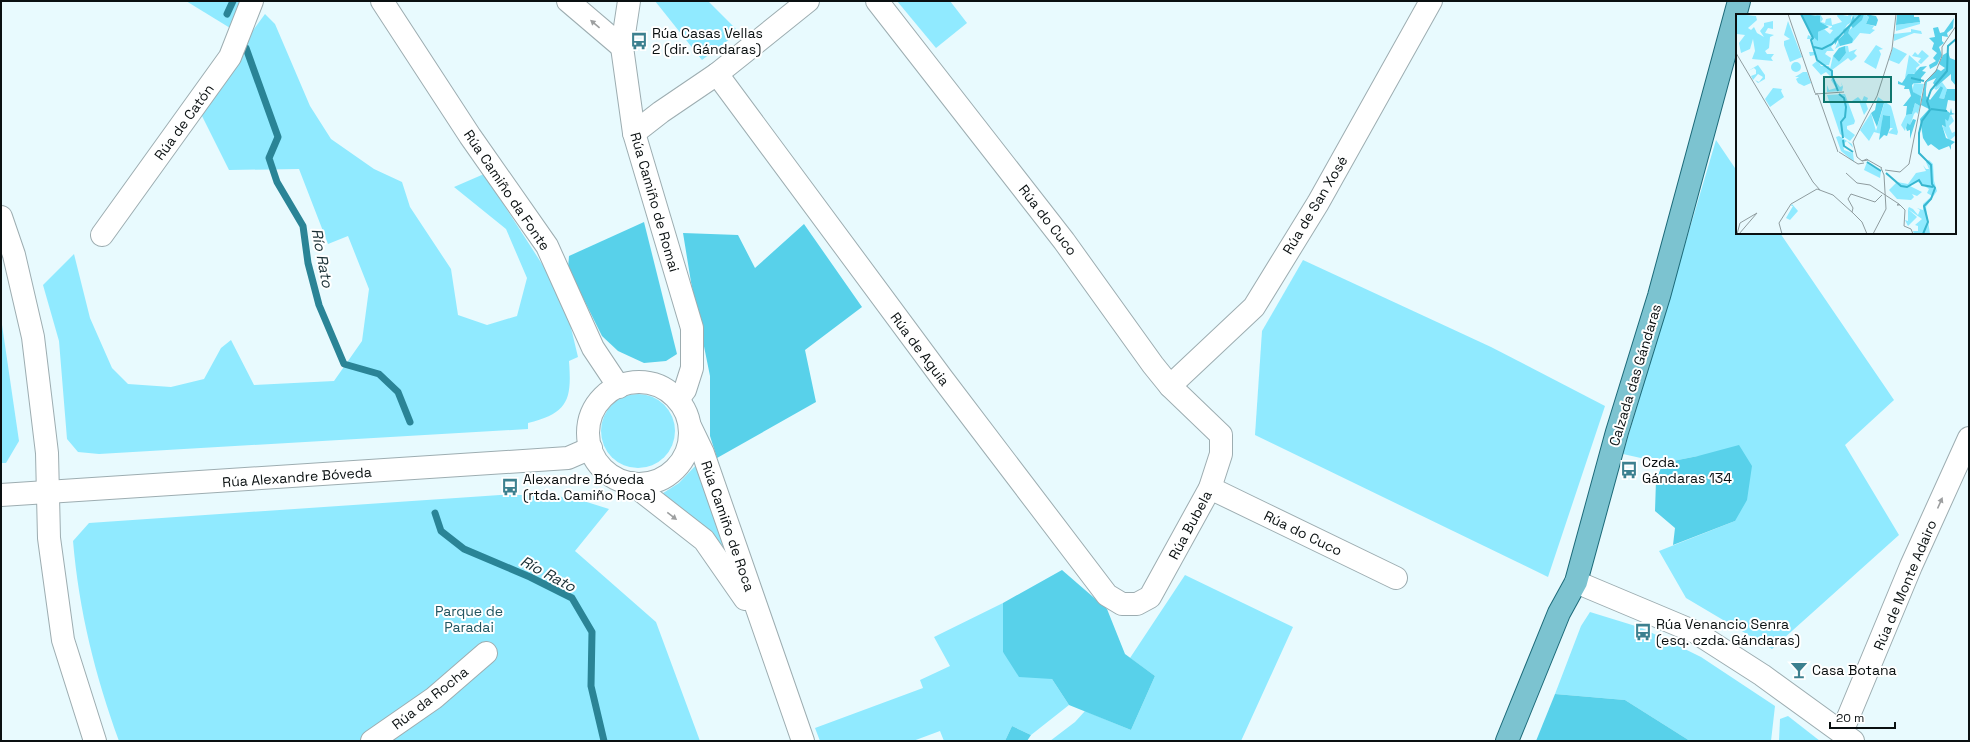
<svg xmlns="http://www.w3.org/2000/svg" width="1970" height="742" viewBox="0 0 1970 742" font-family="'Space Grotesk',sans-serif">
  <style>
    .green { fill: #90eaff }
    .forest { fill: #58d1ea }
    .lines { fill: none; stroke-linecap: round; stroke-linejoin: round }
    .stream { stroke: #2a8496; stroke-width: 7 }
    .minor-casing { stroke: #9dadb1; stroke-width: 24 }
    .major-casing { stroke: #1c6a79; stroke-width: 24 }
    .minor { stroke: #fff; stroke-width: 22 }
    .major { stroke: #7cc3d0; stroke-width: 22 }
    .oneway { fill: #9d9fa0 }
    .labels { text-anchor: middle; stroke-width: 4; stroke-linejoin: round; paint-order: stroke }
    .poi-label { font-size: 14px; fill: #0a1011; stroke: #fff; text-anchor: start }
    .street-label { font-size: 14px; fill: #0a1011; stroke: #fff }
    .park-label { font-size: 14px; fill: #225560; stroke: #fff }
    .water-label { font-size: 15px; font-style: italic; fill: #192f34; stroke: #fff }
    .inset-river { fill: none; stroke: #37b6cf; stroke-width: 2 }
    .inset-road { fill: none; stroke: #8f9c9f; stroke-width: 1 }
    .view { fill: #0f766e; fill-opacity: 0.15; stroke: #0f766e; stroke-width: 2 }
    .inset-edge { fill: none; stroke: #0a1011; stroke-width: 2 }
  </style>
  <rect width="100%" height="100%" fill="#e8fafe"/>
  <g class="green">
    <path d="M186,1H246L235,31Z"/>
    <path d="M655,1H708L739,32L702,60Z"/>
    <path d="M897,1H950L967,23L936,48Z"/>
    <path d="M265,14L275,24L310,106L331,139L374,169L402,182L410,207L451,269L458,315L487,325L517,316L527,278L506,229L454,187L484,174L542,264L566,307L578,357L569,361C572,400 568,413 528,423V429L99,454L78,452L67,439L59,341L43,285L74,254L90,318L112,368L128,384L171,387L204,379L221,348L231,340L254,385L334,381L362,341L369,289L348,236L328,244L299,169L229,170L201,114L246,40Z"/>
    <path d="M1716,140L1737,171V233H1780L1894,400L1845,445L1899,535L1772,649L1686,598L1659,551L1735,521L1698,456L1663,463L1623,454Z"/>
    <path d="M1303,260L1491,347L1605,406L1548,577L1255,435L1262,331Z"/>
    <path d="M1,318L19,441L6,463H1Z"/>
    <circle cx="638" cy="431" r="37"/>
    <path d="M698,463L731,556L725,553L660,495L679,483Z"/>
    <path d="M500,495H542L574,498L609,509L575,551L656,622L700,741H119C95,675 79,611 73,541L89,523Z"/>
    <path d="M1185,575L1293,627L1241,741H1050L1075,722L1085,711L1131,730L1155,676L1130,658Z"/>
    <path d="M1003,603V652L1052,679L1069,705L1031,735L1012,726L1005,741H944L940,731L913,741H820L815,728L923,688L920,680L950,666L934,637Z"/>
    <path d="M1590,612L1642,628L1701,657L1775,706L1771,741H1690L1625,700L1555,694L1581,626Z"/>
    <path d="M1788,716L1820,741H1779L1780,719Z"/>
  </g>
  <g class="forest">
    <path d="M644,222L677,354L666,361L644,363L618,351L602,336L568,268L569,256Z"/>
    <path d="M804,224L862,307L805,350L816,402L717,458L710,436V376L691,282L683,233L738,235L755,268Z"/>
    <path d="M1739,445L1752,466L1747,500L1735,521L1673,545L1675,528L1655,511L1656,480L1663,463L1698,456Z"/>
    <path d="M1062,570L1107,609L1125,654L1155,676L1131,730L1069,705L1052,679L1019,677L1003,652V603Z"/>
    <path d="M1555,694L1625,700L1690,741H1536Z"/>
    <path d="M1012,726L1031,735L1027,741H1005Z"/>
  </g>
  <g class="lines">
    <g class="stream">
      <path d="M227,14L233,1"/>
      <path d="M246,48L278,137L269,158L277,182L303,226L308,263L319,305L344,364L379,374L398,392L410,422"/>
      <path d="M435,513L441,531L464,549L530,577L572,598L592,632L591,686L604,741"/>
    </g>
    <g class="minor-casing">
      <g id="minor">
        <path d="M382,1L470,136L547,246L593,348L619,387"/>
        <path d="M568,1L622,47"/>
        <path d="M629,1L622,47L634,133L692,328V368L685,390L678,399"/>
        <path d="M717,74L942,378L1107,595L1122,604H1137L1150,597L1210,488L1221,454V435L1170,386L1153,365L1064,241L877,1"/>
        <path d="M634,133L661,112L717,74L808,1"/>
        <path d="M1,217L14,255L33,337L47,453L49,538L63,640L95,741"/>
        <path d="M102,235L230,57L252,1"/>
        <circle cx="639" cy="433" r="51"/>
        <path d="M1170,386L1254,307L1318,203L1431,1"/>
        <path d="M690,426L703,453L803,741"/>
        <path d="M631,483L704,540L745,599"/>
        <path d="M1210,488L1396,578"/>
        <path d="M1,495L568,458L591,448"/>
        <path d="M1576,582L1695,632L1762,675L1853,741"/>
        <path d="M1842,732L1911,566L1969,438"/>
        <path d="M372,741L434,698L486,653"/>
      </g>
    </g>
    <g class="major-casing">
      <path id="major" d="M1507,741L1559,613L1576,582L1617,432L1659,296L1739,1"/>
    </g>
    <use href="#minor" class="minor"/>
    <use href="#major" class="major"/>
  </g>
  <defs><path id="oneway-solid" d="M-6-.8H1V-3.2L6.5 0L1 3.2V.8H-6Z"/></defs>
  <g class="oneway">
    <use href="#oneway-solid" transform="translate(595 24) rotate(-140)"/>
    <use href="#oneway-solid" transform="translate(1940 503) rotate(-66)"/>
    <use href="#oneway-solid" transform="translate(672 516) rotate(38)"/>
  </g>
  <defs>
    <g id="bus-bare" transform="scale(1.38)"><path d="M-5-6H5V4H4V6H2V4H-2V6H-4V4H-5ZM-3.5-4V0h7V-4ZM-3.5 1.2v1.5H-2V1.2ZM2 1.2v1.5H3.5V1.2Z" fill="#3c808f" stroke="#fff" stroke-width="2.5" paint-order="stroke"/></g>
    <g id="bar-bare" transform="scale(1.38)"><path d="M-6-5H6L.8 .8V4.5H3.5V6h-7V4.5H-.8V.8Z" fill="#3c808f" stroke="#fff" stroke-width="2.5" paint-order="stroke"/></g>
  </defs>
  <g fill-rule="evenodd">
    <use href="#bus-bare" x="639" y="41"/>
    <use href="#bus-bare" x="1629" y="470"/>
    <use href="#bus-bare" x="510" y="487"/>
    <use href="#bus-bare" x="1643" y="632"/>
    <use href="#bar-bare" x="1799" y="670"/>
  </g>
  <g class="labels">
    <g class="poi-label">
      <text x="652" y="38">Rúa Casas Vellas<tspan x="652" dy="16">2 (dir. Gándaras)</tspan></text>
      <text x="1642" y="467">Czda.<tspan x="1642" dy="16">Gándaras 134</tspan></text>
      <text x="523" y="484">Alexandre Bóveda<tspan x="523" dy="16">(rtda. Camiño Roca)</tspan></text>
      <text x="1656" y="629">Rúa Venancio Senra<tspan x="1656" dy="16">(esq. czda. Gándaras)</tspan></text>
      <text x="1812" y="675">Casa Botana</text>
    </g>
    <g class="street-label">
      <text transform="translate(184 122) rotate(-54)" y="5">Rúa de Catón</text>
      <text transform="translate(507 190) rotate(56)" y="5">Rúa Camiño da Fonte</text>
      <text transform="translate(655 202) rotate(74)" y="5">Rúa Camiño de Romai</text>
      <text transform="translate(1315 205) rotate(-59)" y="5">Rúa de San Xosé</text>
      <text transform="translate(1048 220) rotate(52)" y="5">Rúa do Cuco</text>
      <text transform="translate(920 349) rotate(53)" y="5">Rúa de Aguia</text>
      <text transform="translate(1635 375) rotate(-73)" y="5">Calzada das Gándaras</text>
      <text transform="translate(297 477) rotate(-4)" y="5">Rúa Alexandre Bóveda</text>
      <text transform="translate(1190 525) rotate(-62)" y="5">Rúa Bubela</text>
      <text transform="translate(728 526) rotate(71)" y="5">Rúa Camiño de Roca</text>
      <text transform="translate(1303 533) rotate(26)" y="5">Rúa do Cuco</text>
      <text transform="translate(1905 585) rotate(-67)" y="5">Rúa de Monte Adairo</text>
      <text transform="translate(430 698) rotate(-38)" y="5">Rúa da Rocha</text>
    </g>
    <g class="park-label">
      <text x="469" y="616">Parque de<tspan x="469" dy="16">Paradai</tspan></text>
    </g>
    <g class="water-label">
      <text transform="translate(322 258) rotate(79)" y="5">Río Rato</text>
      <text transform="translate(548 574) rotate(28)" y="5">Río Rato</text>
    </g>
  </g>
  <g transform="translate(1736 14)">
    <rect width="220" height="220" fill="#e8fafe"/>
    <path d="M0,0L20,2L21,6L12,14L15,16L18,13L21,19L28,23L24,17L28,12V9L37,7V15L32,14L29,19L38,21L34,23L33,34L29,37L31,40H38L35,44L37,47L16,45L19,37L17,25L14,35L5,39L3,29L9,21L1,20ZM78,0H84L87,5L85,8L89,9L90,5L95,4L96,11L106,8L101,2L102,0L112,2L113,0H124L119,5L117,1L115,3L116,8L111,11L103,26L104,32L99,35L103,26L101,24L95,33L98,37H91L89,40L95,44L93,51H85L82,47L85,52H93L94,55L97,42L103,48L110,39L109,32H112L113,38L121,35L118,39L121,42L118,45L115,47L112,44L96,56V63L104,73L106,72L105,68L107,73L106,77L91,78V71L93,76L100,74L95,66L96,64L90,58L85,61L76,51L82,46L79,41L74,42L73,38H78L79,40V37L76,25H71L72,21L82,26V18L88,15L94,20L97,16L93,15L96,13V12L89,11L84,8V4ZM128,0L133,3L130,10L138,12L136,15L139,16L134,20L124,19L116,29L111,19ZM52,7L66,43L54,48L48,31V27L54,25L48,21ZM184,8V10L160,17V11ZM175,15L185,17L186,20L178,19L158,27V20L175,18ZM140,31L147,35L143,36L145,40L140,55L128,48ZM157,33L171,40L163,50L153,46ZM186,36L193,42L185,50L182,48L185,44L176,42L179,38L182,41ZM173,41L184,51L180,54L181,58L169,64ZM55 53a5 5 0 1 1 10 0a5 5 0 1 1-10 0ZM22,51L29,61V65L22,69L19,66L23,68L27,63L22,60L17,66L15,62L20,60V56L18,54L12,57ZM67,58H71L75,69L68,72L62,69L60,65L63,63H59ZM206,68L211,75L208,85L202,84L206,72L200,76L198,74ZM178,69L188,70L185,82L176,78ZM37,74L46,75L45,77L48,83L34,93L29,85ZM109,80L119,107L118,110L111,112V115L119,121L114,127L104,120L91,81ZM128,82L132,84L130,89L132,95L128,101L123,87H116L122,83L126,87ZM142,83L155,92L162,118L161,121L152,119L157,114H153L154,102L147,101L145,120L138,118L133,127L124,116L135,99L140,117L148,90L141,86ZM179,89L184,92L182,100L180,98L178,100L174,112L171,109L169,117L165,111L170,101L176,100ZM215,101L218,107L213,112L216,119L220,117V121L213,127L207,114L209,105ZM103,122L116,130L117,134L111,127L107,130L108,136L117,139L118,148L105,137L100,123ZM193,146L197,150L198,167L201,177L190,193L194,220H178L177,217H182V212L179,211L186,205L172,195L173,193L177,195L182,201L184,196L181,194L187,196V190L196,182L191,179L193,175L182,168L174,172L186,178L181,182L176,180L178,183L175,186L161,185L153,176L161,168L172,170L180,159L190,157L187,151L190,155H193L190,148ZM131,148L145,157L144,164L128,156ZM56,190L62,197L54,206L50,204L57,192H55L45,212ZM172,195L181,203L172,212L169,206L172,207Z" fill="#90eaff"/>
    <path d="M65,0L84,2V8L93,13L82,18V27L76,22ZM124,0H128L126,6L117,14L115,12L112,19L117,25L116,29L104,32L102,26L99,31L98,25L102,22L103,25L108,20L107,16L114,11L117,1L119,5ZM129,0L140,2L142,6L140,12L130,10L133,3ZM161,0H178V3H183L184,8L160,11ZM218,4L217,14L211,19L212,23L206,22V27L208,29L203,33L206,41L201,51L194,55L193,51L200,47L197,44L201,39L196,35L198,29L193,24L199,23L197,14L202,13L204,19L208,18ZM109,32L110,39L103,48L97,42L103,34ZM212,38L214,44L219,46L220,44V72L215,66V60L200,73L197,69L200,64L191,68L190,75V82L194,86L205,72L207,74L203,84L208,85L211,75H220V87L212,86L210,96L214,99L215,94L216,99L219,100L214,101L212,107L209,105L210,113L206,111L210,124L219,128L215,131V136L213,132L203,136L195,130L192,132L187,124L184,105L193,95L185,91L189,68L201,55L205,57L209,54L203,50L207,41ZM191,52L186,57L190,58L185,64V69H178L176,71L177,78L185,82L184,92L179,89L176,100L170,101L171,92H167L175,82L173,75H168L169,72L162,70V67L166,69L172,60H178L184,53ZM141,86L148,89L141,113L135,99L139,96ZM147,101L154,102V114L151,122L148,121L143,126ZM177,105L180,106L174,125V116L171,117L170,114L171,109L174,111Z" fill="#58d1ea"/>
    <path class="inset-river" d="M65,0L77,24L75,26L81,46L96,57V63M78,33L86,35L96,30L125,0M97,64L102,77M175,64L188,67M103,80L108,84L110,93L109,103L105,108L107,124M195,95L211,97M107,126L108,132L117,138M131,148L145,157M150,159L165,172L171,173L183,166L186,171L197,173M187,220L192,208L188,192L195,185L199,174L196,170L195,151L183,139V119L186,107L194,96L191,87L195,76L211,57L212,32L220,25"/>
    <path class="inset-road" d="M52,0L79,79M0,39L77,168L84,176M82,80H79L108,78M82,81L102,138M103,138L122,150L128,149M132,146L126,147L131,145L132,146L146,154M126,147L121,143L117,128L141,82L156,35L160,0M149,156L164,158L173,150L189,68L200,57L206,42V33L220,12M110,159L121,169L134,171L163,190M164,191H161L163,190L169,196L168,212L175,215L177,220M116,198L117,194L112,185L115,180L139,188L146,181M1,220L4,209L21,199M3,220L21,199M46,220L43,209L55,190L81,175L97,181L117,199L126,208L131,220M137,220L150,195L148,161L145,154"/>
    <path class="view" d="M88,63H155V88H88Z"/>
    <rect width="220" height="220" class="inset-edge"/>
  </g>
  <rect width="1970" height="742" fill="none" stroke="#0a1011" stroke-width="4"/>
  <path d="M1830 722v6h65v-6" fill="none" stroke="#0a1011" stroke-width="2"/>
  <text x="1836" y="722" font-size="12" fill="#0a1011" stroke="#ffffff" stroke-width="3" paint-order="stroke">20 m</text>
</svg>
